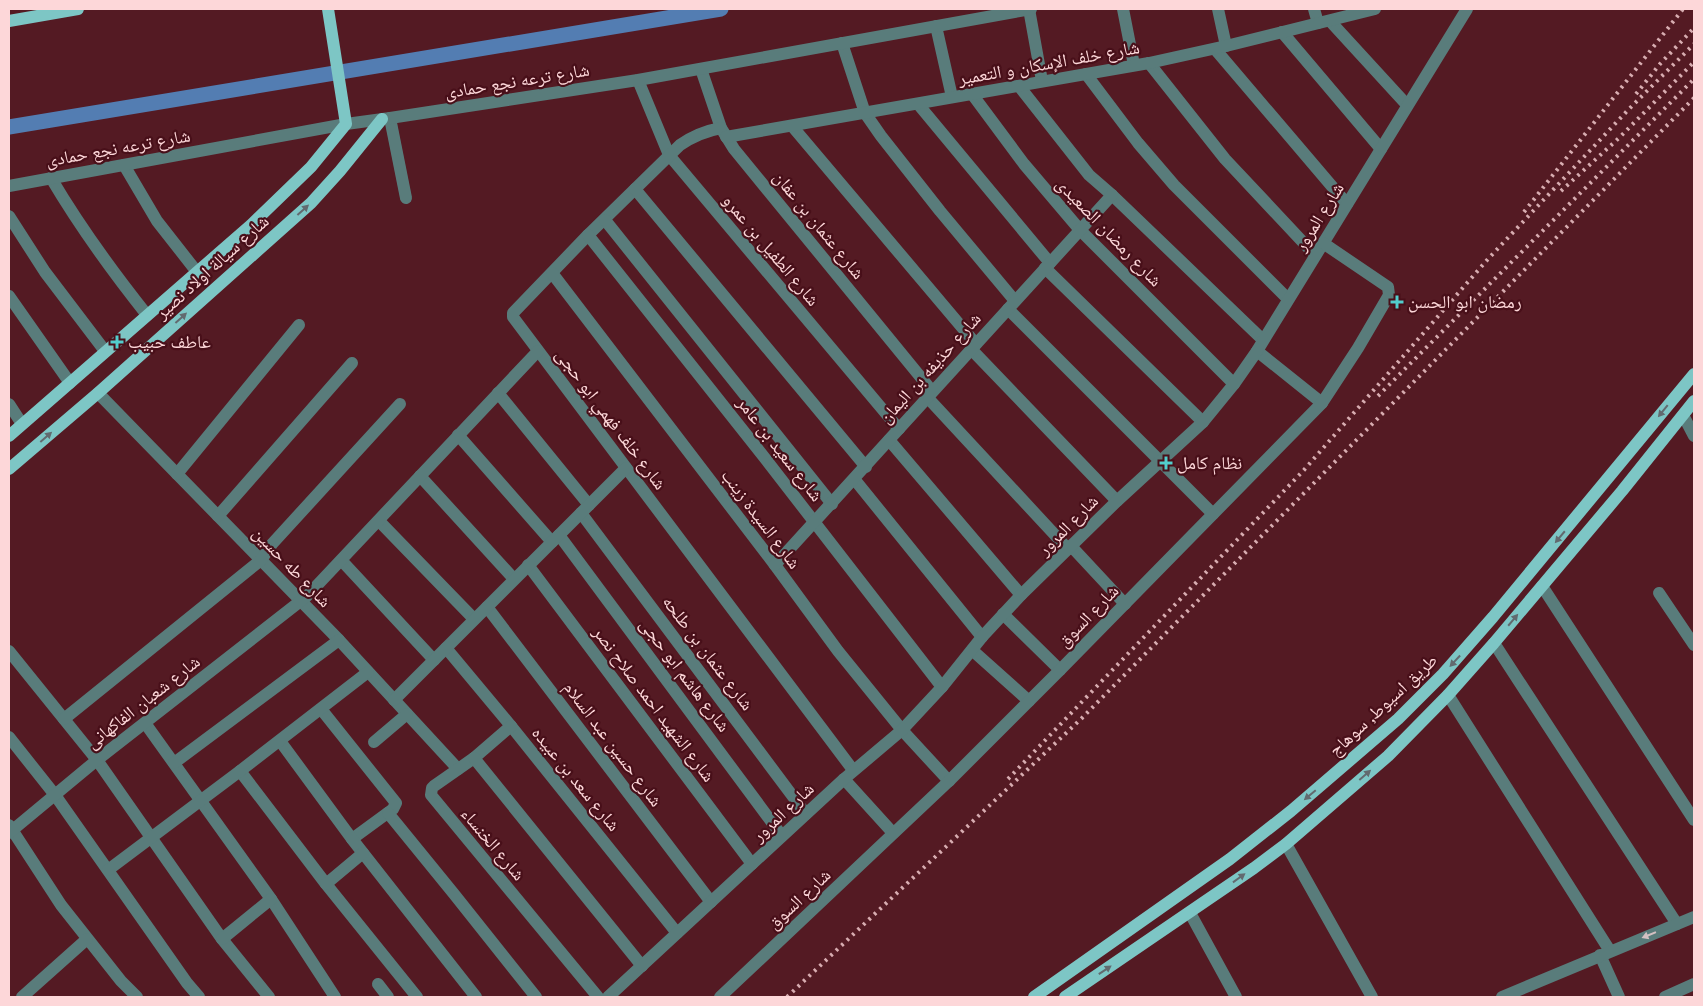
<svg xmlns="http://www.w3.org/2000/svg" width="1703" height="1006" viewBox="0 0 1703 1006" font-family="'Space Grotesk','Noto Naskh Arabic',sans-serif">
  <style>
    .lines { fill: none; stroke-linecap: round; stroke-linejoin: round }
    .canal { stroke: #537db2; stroke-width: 15 }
    .minor { stroke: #597c7b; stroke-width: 12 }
    .major { stroke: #7dc6c5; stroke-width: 12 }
    .rail { stroke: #d8adb1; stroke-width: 4; stroke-dasharray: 2.5 5; stroke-linecap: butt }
    .oneway { fill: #626a6f }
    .oneway2 { fill: #d4c0c2 }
    .poi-dot { fill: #52cdcd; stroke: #480f19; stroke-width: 2 }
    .labels { text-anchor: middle; stroke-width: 4.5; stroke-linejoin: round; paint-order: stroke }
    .street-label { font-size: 18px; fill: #fdd7d9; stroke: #480f19 }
    .poi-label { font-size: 18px; fill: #fdd7d9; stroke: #480f19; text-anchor: start }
  </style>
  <rect width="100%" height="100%" fill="#541a23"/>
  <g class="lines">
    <path class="canal" d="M9,127L721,9"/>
    <g class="minor">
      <path d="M1029,9L1042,81"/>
      <path d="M1123,9L1134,65"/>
      <path d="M1218,9L1226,46"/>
      <path d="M1314,9L1318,23"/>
      <path d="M1330,21L1407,105"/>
      <path d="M936,26L952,97"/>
      <path d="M1282,32L1381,149"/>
      <path d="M842,43L865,113L881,136L940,211L1015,301"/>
      <path d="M1215,49L1347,204"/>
      <path d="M1149,63L1225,159L1315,255"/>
      <path d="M701,69L721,128L734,149L932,391"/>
      <path d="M1086,74L1138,143L1174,185L1288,299"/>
      <path d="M638,80L669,155L899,429"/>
      <path d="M1019,86L1089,175L1112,195L1263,340"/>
      <path d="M972,94L1024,164L1080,230L1234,384"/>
      <path d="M918,104L1050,263"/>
      <path d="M390,118L406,198"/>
      <path d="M792,126L976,344"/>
      <path d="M721,128C705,131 693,136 680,145L588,235L513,313V317L853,770"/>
      <path d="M726,137L1149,63L1226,46L1375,9"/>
      <path d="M124,165L157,221L197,272"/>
      <path d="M51,178C80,227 112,271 147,315"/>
      <path d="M9,186L346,124L390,118L638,80L1031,9"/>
      <path d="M635,189L866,467"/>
      <path d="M9,216L45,272L105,351"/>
      <path d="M605,220L832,504"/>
      <path d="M588,235L764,457L942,687"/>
      <path d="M1045,268L1203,422"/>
      <path d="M552,273L775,565L838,651L902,730L949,781"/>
      <path d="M9,296L70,383"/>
      <path d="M1008,309L1213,514"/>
      <path d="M971,349L1117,501"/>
      <path d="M1257,351L1322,403"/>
      <path d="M98,393L339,640L458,769"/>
      <path d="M498,393L589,505"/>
      <path d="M927,397L1068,549"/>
      <path d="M9,404L22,424"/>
      <path d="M1683,415L1694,436"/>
      <path d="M458,435L552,542"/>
      <path d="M889,440L1021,595"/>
      <path d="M177,474L299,325"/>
      <path d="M420,476L514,579"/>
      <path d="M855,480L982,637"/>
      <path d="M581,513L806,814"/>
      <path d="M218,516L352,363"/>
      <path d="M379,521L474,619"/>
      <path d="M559,535L782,836"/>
      <path d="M1071,546L1125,604"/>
      <path d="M342,561L434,660"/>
      <path d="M528,565L752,864"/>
      <path d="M775,565L1112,195"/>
      <path d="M1542,586L1694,820"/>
      <path d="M1659,593L1694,645"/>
      <path d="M487,607L711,902"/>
      <path d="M1003,614L1060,670"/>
      <path d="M1494,643L1677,924"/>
      <path d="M446,648L511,726L677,933"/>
      <path d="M972,650L1029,701"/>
      <path d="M9,651L97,760L222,939L269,997"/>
      <path d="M1448,695L1610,951"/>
      <path d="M394,700L626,468"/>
      <path d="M321,709L396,803L393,809L352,839"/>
      <path d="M64,719L261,560L272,544L400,404"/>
      <path d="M145,723L271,899L335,997"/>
      <path d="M511,726L474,758L434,786L432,788L431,795L598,997"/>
      <path d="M9,737L55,795L187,983L199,997"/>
      <path d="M280,741L352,839L476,997"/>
      <path d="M374,742L407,714"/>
      <path d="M474,758L642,966"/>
      <path d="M174,763L339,640"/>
      <path d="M240,771L326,884L417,997"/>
      <path d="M844,779L893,833"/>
      <path d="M388,813L454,894L536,997"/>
      <path d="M9,825L61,905L121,981L137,997"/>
      <path d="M9,833L97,760L307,596L538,351"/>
      <path d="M1286,844L1372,997"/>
      <path d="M108,870L240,771L368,672"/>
      <path d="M326,884L363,853"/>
      <path d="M1190,913L1236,997"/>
      <path d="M222,939L271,899"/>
      <path d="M1600,955L1619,997"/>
      <path d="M378,984L388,997"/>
      <path d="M22,997L87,939"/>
      <path d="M608,997L844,779L902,730L942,687L982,637L1021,595L1117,501L1203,422L1234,384L1257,351L1467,9"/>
      <path d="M720,997L949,781L1060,670L1322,403L1358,348L1389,295L1388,287L1385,285L1323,243"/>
      <path d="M1502,997L1694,917"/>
      <path d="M1665,997L1694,984"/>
    </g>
    <g class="major">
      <path d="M9,21L78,9"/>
      <path d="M9,436L251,225L311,167L346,124L328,9"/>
      <path d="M9,469L98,393L311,203L340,171L382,119"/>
      <path d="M1034,997L1230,859L1291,811L1398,719L1443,674L1493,617L1694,374"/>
      <path d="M1065,997L1254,868L1286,844L1388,756L1448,695L1494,643L1622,491L1694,401"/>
    </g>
    <g class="rail">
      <path d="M1636,94L1660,64L1694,28"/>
      <path d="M1561,191L1620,137L1694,62"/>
      <path d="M1524,212L1683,9"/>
      <path d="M1378,396L1694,79"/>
      <path d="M1008,779L1304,470L1488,259L1629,109L1694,44"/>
      <path d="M787,997L1082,718L1694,98"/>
    </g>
  </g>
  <defs><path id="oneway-solid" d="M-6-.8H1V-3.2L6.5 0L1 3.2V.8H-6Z" transform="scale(1.25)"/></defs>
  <g class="oneway">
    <use href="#oneway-solid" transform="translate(303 210) rotate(-42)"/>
    <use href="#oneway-solid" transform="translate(181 318) rotate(-42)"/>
    <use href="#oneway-solid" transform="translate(1663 411) rotate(129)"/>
    <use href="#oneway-solid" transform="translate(46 437) rotate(-41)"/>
    <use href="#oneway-solid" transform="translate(1560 537) rotate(130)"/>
    <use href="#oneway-solid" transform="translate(1513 620) rotate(-50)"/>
    <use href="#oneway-solid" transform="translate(1455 661) rotate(133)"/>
    <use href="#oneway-solid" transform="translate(1365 775) rotate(-41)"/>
    <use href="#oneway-solid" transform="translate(1310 795) rotate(140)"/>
    <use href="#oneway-solid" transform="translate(1239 878) rotate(-36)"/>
    <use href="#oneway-solid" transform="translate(1105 970) rotate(-34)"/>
  </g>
  <use class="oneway2" href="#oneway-solid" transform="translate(1649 935) rotate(158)"/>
  <g class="poi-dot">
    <path d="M1394.5 294.5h5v5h5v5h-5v5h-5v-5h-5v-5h5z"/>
    <path d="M114.5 334.5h5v5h5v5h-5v5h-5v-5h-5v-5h5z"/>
    <path d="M1163.5 455.5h5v5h5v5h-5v5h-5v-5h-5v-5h5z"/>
  </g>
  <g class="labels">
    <g class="street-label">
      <text transform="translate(1049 63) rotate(-10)" y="6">شارع خلف الإسكان و التعمير</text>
      <text transform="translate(517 81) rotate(-9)" y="6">شارع ترعه نجع حمادى</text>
      <text transform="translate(118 148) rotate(-10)" y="6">شارع ترعه نجع حمادى</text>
      <text transform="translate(1319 217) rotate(-58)" y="6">شارع المرور</text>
      <text transform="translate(819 225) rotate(51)" y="6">شارع عثمان بن عفان</text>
      <text transform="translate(1109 232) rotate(46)" y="6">شارع رمضان الصعيدى</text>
      <text transform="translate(771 250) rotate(50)" y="6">شارع الطفيل بن عمرو</text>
      <text transform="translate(212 267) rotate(-42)" y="6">شارع سيالة اولاد نصير</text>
      <text transform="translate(930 368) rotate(-48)" y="6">شارع حذيفه بن اليمان</text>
      <text transform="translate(611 419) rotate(53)" y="6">شارع خلف فهمي ابو حجى</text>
      <text transform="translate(780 449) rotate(52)" y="6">شارع سعيد بن عامر</text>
      <text transform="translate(761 519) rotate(53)" y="6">شارع السيدة زينب</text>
      <text transform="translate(1068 525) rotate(-45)" y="6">شارع المرور</text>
      <text transform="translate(292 567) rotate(46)" y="6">شارع طه حسين</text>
      <text transform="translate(1088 616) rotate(-46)" y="6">شارع السوق</text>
      <text transform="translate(708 653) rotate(53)" y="6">شارع عثمان بن طلحه</text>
      <text transform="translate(685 675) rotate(53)" y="6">شارع هاشم ابو حجى</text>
      <text transform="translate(143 702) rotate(-38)" y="6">شارع شعبان الفاكهانى</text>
      <text transform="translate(654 704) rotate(53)" y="6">شارع الشهيد احمد صلاح نصر</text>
      <text transform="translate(1383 705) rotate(-43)" y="6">طريق اسيوط, سوهاج</text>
      <text transform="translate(613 744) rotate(53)" y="6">شارع حسين عبد السلام</text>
      <text transform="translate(576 779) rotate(51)" y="6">شارع سعد بن عبيده</text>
      <text transform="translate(783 812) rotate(-43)" y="6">شارع المرور</text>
      <text transform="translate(493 844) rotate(50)" y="6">شارع الخنساء</text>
      <text transform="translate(799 899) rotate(-43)" y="6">شارع السوق</text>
    </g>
    <g class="poi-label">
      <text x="1408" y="308">رمضان ابو الحسن</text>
      <text x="128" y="348">عاطف حبيب</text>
      <text x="1177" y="469">نظام كامل</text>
    </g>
  </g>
  <rect width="1703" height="1006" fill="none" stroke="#fdd7d9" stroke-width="20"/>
</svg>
